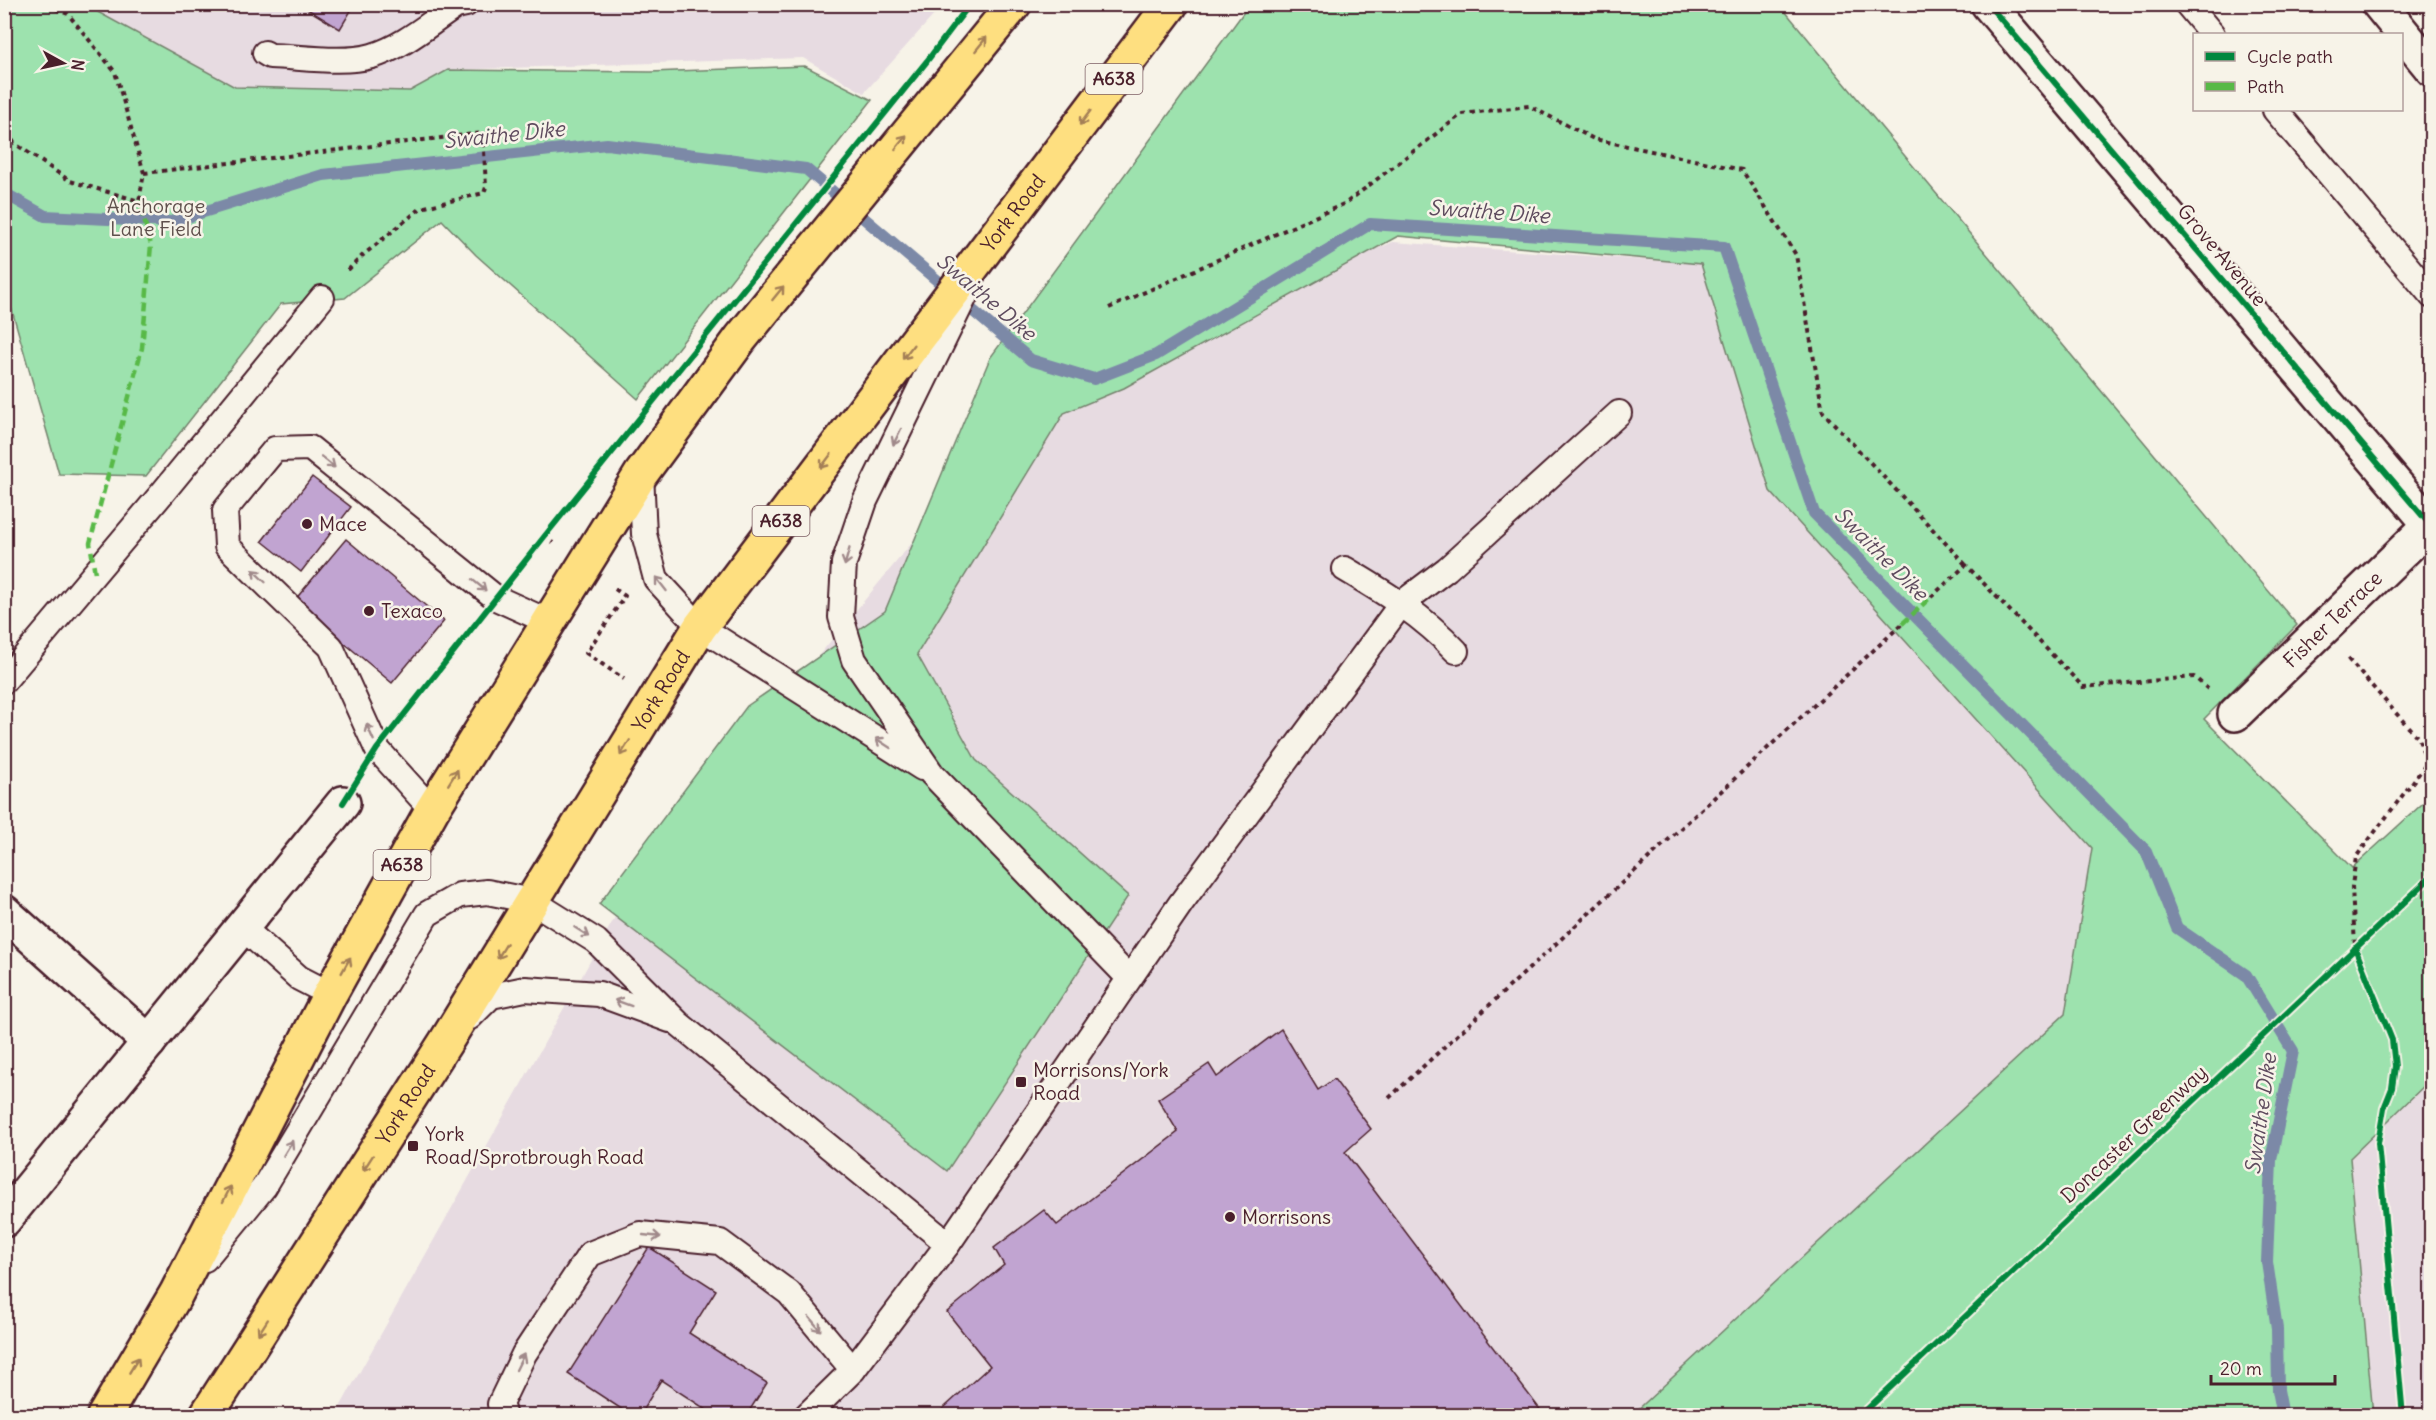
<svg xmlns="http://www.w3.org/2000/svg" width="2436" height="1420" viewBox="0 0 2436 1420" font-family="Delius,sans-serif">
  <style>
    .built { fill: #e7dbe1 }
    .green { fill: #9de2ae; stroke: #74806c; stroke-width: 1.5 }
    .lines { fill: none; stroke-linecap: round; stroke-linejoin: round }
    .stream { stroke: #7b89a7; stroke-width: 12 }
    .building { fill: #c1a4d1; stroke: #4a1f2b; stroke-width: 1.5 }
    .service-casing { stroke: #4a1f2b; stroke-width: 28 }
    .minor-casing { stroke: #4a1f2b; stroke-width: 38 }
    .trunk-casing { stroke: #4a1f2b; stroke-width: 38 }
    .path { stroke: #4a1f2b; stroke-width: 4; stroke-dasharray: 4.5 4.5; stroke-linecap: butt }
    .service { stroke: #f7f3e8; stroke-width: 24 }
    .minor { stroke: #f7f3e8; stroke-width: 33 }
    .trunk { stroke: #fedf80; stroke-width: 33 }
    .quiet { stroke: #58b947; stroke-width: 4.5; stroke-dasharray: 9 4.5; stroke-linecap: butt }
    .cycleway-casing { stroke: #f7f3e8; stroke-width: 10 }
    .cycleway { stroke: #00873e; stroke-width: 6 }
    .oneway { stroke: #a47f56 }
    .oneway2 { stroke: #a0898a }
    .poi-dot { fill: #4a1f2b; stroke: #f7f3e8; stroke-width: 2 }
    .labels { text-anchor: middle; stroke-width: 5; stroke-linejoin: round; paint-order: stroke }
    .shield { fill: #f7f3e8; stroke: #7e5f64; stroke-width: 1.5 }
    .shield-label { font-size: 18px; font-weight: bold; fill: #4a1f2b }
    .park-label { font-size: 20px; fill: #5f504c; stroke: #f7f3e8 }
    .street-label { font-size: 20px; fill: #4a1f2b; stroke: #f7f3e8 }
    .poi-label { font-size: 20px; fill: #4a1f2b; stroke: #f7f3e8; text-anchor: start }
    .water-label { font-size: 21px; font-style: italic; fill: #5e4b5e; stroke: #f7f3e8 }
  </style>
  <rect width="100%" height="100%" fill="#f7f3e8"/>
  <filter id="ink" filterUnits="userSpaceOnUse"><feTurbulence type="fractalNoise" baseFrequency=".0167" numOctaves="2"/><feDisplacementMap in="SourceGraphic" scale="12" xChannelSelector="R" yChannelSelector="G"/><feConvolveMatrix kernelMatrix="1 2 1 2 8 2 1 2 1" color-interpolation-filters="sRGB"/></filter>
  <g filter="url(#ink)">
    <g class="built">
      <path d="M85,5H943L864,93L803,58L448,70L410,91L235,87Z"/>
      <path d="M1393,242L1702,264L1770,491L2092,848L2065,1014L1632,1415L335,1416L642,869L1041,387Z"/>
      <path d="M2431,1079V1415H2373L2350,1158Z"/>
    </g>
    <g class="green">
      <path d="M5,5H85L235,87L410,91L448,70L651,72L805,66L872,100L638,399L476,255L442,220L345,298L281,304L146,476L59,474L5,286Z"/>
      <path d="M1249,5H1780L1914,167L2297,625L2204,719L2352,868L2431,796V1079L2350,1158L2373,1415H1632L2065,1014L2092,848L1770,491L1701,264L1398,236L1124,388L1064,413L917,654L976,760L1128,896L947,1171L599,904L747,706L885,611L990,358Z"/>
    </g>
    <g class="lines">
      <path class="stream" d="M4,193L45,216L171,222L323,175L607,144L806,169L1031,360L1094,379L1156,355L1370,224L1724,247L1814,513L2146,851L2177,928L2246,975L2293,1051L2271,1160L2267,1262L2277,1329L2278,1390L2283,1416"/>
    </g>
    <g class="building">
      <path d="M299,4H355L340,29Z"/>
      <path d="M312,477L351,507L301,572L262,541Z"/>
      <path d="M346,539L444,621L392,683L294,601Z"/>
      <path d="M1281,1029L1318,1090L1334,1079L1371,1129L1345,1152L1545,1416H935L990,1366L947,1312L1004,1265L994,1248L1044,1210L1057,1225L1178,1132L1158,1099L1209,1064L1217,1077Z"/>
      <path d="M649,1247L716,1290L689,1333L767,1383L746,1416H716L661,1380L639,1416H632L568,1374Z"/>
    </g>
    <g class="lines">
      <g class="service-casing">
        <g id="service">
          <path d="M2187,4L2212,34"/>
          <path d="M265,53L270,56C301,57 343,64 372,56C403,47 430,23 456,6L466,4"/>
          <path d="M2275,110L2432,296"/>
          <path d="M970,286L865,501L844,563L841,617L854,660L932,774L1129,978"/>
          <path d="M641,474L644,534L656,579L700,627L922,768"/>
          <path d="M1345,569C1387,594 1422,615 1456,651"/>
          <path d="M4,681L164,491L322,298"/>
          <path d="M432,810L377,749L331,647L227,546L225,510L275,449L310,448L496,598L549,622"/>
          <path d="M242,927L299,978L330,994"/>
          <path d="M470,1017L491,996L525,989L599,994L670,1020"/>
          <path d="M205,1259L264,1187L427,914L460,895L487,892L532,901L596,941L678,1023L948,1244"/>
          <path d="M504,1416L500,1404L524,1354L590,1254L640,1234L720,1242L789,1293L853,1370"/>
          <path d="M806,1416L853,1370L948,1244L1181,903L1402,603L1447,569L1619,413"/>
        </g>
      </g>
      <g class="minor-casing">
        <g id="minor">
          <path d="M1988,4L2432,527"/>
          <path d="M2379,4L2432,69"/>
          <path id="s1" d="M2235,714L2430,525"/>
          <path d="M4,912L149,1042"/>
          <path d="M4,1220L343,803"/>
        </g>
      </g>
      <g class="trunk-casing">
        <g id="trunk">
          <path d="M104,1416L176,1294L330,994L432,810L641,474L741,338L1014,4"/>
          <path id="s2" d="M206,1416L445,1043L700,627L1171,4"/>
        </g>
      </g>
      <g class="path">
        <path d="M4,124L14,143L70,181L139,201L144,173L115,72L68,14L44,4"/>
        <path d="M144,173L483,133L486,187L484,193L421,208L362,256L345,273"/>
        <path d="M1109,308L1346,203L1462,114L1529,106L1594,139L1742,170L1796,255L1823,412L1966,565"/>
        <path d="M544,537L553,543"/>
        <path d="M615,589L625,596L586,653L624,679"/>
        <path d="M1931,597L1966,565L2083,687L2194,677L2208,689"/>
        <path d="M2348,659L2419,739L2427,763L2356,857L2352,886L2355,948"/>
        <path d="M1389,1098L1902,624"/>
      </g>
      <use href="#service" class="service"/>
      <use href="#minor" class="minor"/>
      <use href="#trunk" class="trunk"/>
      <g class="quiet">
        <path d="M95,573L90,543L142,348L151,245L139,201"/>
        <path d="M1902,624L1931,597"/>
      </g>
      <g class="cycleway-casing">
        <g id="cycleway">
          <path d="M1988,4L2432,527"/>
          <path d="M343,803L377,749L544,537L927,61L970,4"/>
          <path d="M2355,948L2392,1040L2395,1066L2392,1088L2384,1108L2378,1143L2403,1416"/>
          <path d="M1860,1416L2432,876"/>
        </g>
      </g>
      <use href="#cycleway" class="cycleway"/>
    </g>
    <defs><path id="oneway-shaft" d="M-6 0H5M1.5-3L5.5 0L1.5 3" fill="none" stroke-width="1.6" stroke-linecap="round" stroke-linejoin="round" transform="scale(1.5)"/></defs>
    <g class="oneway">
      <use href="#oneway-shaft" transform="translate(981 44) rotate(-51)"/>
      <use href="#oneway-shaft" transform="translate(1085 118) rotate(127)"/>
      <use href="#oneway-shaft" transform="translate(901 142) rotate(-51)"/>
      <use href="#oneway-shaft" transform="translate(778 293) rotate(-51)"/>
      <use href="#oneway-shaft" transform="translate(908 352) rotate(127)"/>
      <use href="#oneway-shaft" transform="translate(826 461) rotate(127)"/>
      <use href="#oneway-shaft" transform="translate(625 748) rotate(122)"/>
      <use href="#oneway-shaft" transform="translate(453 777) rotate(-58)"/>
      <use href="#oneway-shaft" transform="translate(502 951) rotate(121)"/>
      <use href="#oneway-shaft" transform="translate(346 965) rotate(-61)"/>
      <use href="#oneway-shaft" transform="translate(368 1163) rotate(123)"/>
      <use href="#oneway-shaft" transform="translate(227 1194) rotate(-63)"/>
      <use href="#oneway-shaft" transform="translate(263 1327) rotate(123)"/>
      <use href="#oneway-shaft" transform="translate(134 1365) rotate(-59)"/>
    </g>
    <g class="oneway2">
      <use href="#oneway-shaft" transform="translate(897 437) rotate(116)"/>
      <use href="#oneway-shaft" transform="translate(328 462) rotate(39)"/>
      <use href="#oneway-shaft" transform="translate(847 557) rotate(106)"/>
      <use href="#oneway-shaft" transform="translate(259 576) rotate(-136)"/>
      <use href="#oneway-shaft" transform="translate(661 584) rotate(-128)"/>
      <use href="#oneway-shaft" transform="translate(479 585) rotate(39)"/>
      <use href="#oneway-shaft" transform="translate(370 732) rotate(-114)"/>
      <use href="#oneway-shaft" transform="translate(883 743) rotate(-147)"/>
      <use href="#oneway-shaft" transform="translate(582 932) rotate(32)"/>
      <use href="#oneway-shaft" transform="translate(623 1003) rotate(-160)"/>
      <use href="#oneway-shaft" transform="translate(288 1148) rotate(-59)"/>
      <use href="#oneway-shaft" transform="translate(652 1236) rotate(6)"/>
      <use href="#oneway-shaft" transform="translate(815 1324) rotate(50)"/>
      <use href="#oneway-shaft" transform="translate(520 1362) rotate(-64)"/>
    </g>
  </g>
  <g class="poi-dot">
    <circle cx="307" cy="524" r="6"/>
    <circle cx="369" cy="611" r="6"/>
    <rect x="1015" y="1076" width="12" height="12" rx="3"/>
    <rect x="407" y="1140" width="12" height="12" rx="3"/>
    <circle cx="1230" cy="1217" r="6"/>
  </g>
  <g class="labels">
    <g class="shield">
      <rect x="1085.5" y="64" width="57" height="30" rx="4.5"/>
      <rect x="752.5" y="506" width="57" height="30" rx="4.5"/>
      <rect x="373.5" y="850" width="57" height="30" rx="4.5"/>
    </g>
    <g class="shield-label">
      <text x="1114" y="85">A638</text>
      <text x="781" y="527">A638</text>
      <text x="402" y="871">A638</text>
    </g>
    <g class="park-label">
      <text x="156" y="213">Anchorage<tspan x="156" dy="23">Lane Field</tspan></text>
    </g>
    <g class="street-label">
      <text dy="7" stroke="none"><textPath href="#s2" startOffset="1450">York Road</textPath></text>
      <text transform="translate(2222 255) rotate(50)" y="7">Grove Avenue</text>
      <text dy="7" stroke="none"><textPath href="#s1" startOffset="136">Fisher Terrace</textPath></text>
      <text dy="7" stroke="none"><textPath href="#s2" startOffset="856">York Road</textPath></text>
      <text dy="7" stroke="none"><textPath href="#s2" startOffset="370">York Road</textPath></text>
      <text transform="translate(2134 1134) rotate(-43)" y="7">Doncaster Greenway</text>
    </g>
    <g class="poi-label">
      <text x="319" y="531">Mace</text>
      <text x="381" y="618">Texaco</text>
      <text x="1033" y="1077">Morrisons/York<tspan x="1033" dy="23">Road</tspan></text>
      <text x="425" y="1141">York<tspan x="425" dy="23">Road/Sprotbrough Road</tspan></text>
      <text x="1242" y="1224">Morrisons</text>
    </g>
    <g class="water-label">
      <text transform="translate(504 135) rotate(-6)" y="7">Swaithe Dike</text>
      <text transform="translate(1489 212) rotate(4)" y="7">Swaithe Dike</text>
      <text transform="translate(986 297) rotate(40)" y="7">Swaithe Dike</text>
      <text transform="translate(1881 554) rotate(45)" y="7">Swaithe Dike</text>
      <text transform="translate(2261 1114) rotate(-82)" y="7">Swaithe Dike</text>
    </g>
  </g>
  <rect width="2436" height="1420" fill="none" stroke="#f7f3e8" stroke-width="24"/>
  <rect x="12" y="12" width="2412" height="1396" fill="none" stroke="#4a1f2b" stroke-width="2" filter="url(#ink)"/>
  <rect x="2193" y="33" width="210" height="78" fill="#f7f3e8" stroke="#b29e9c" stroke-width="1.5"/>
  <rect x="2205" y="52" width="30" height="9" fill="#00873e" stroke="#b29e9c" stroke-width="1.5"/>
  <text x="2247" y="63" font-size="18" fill="#4a1f2b">Cycle path</text>
  <rect x="2205" y="82" width="30" height="9" fill="#58b947" stroke="#b29e9c" stroke-width="1.5"/>
  <text x="2247" y="93" font-size="18" fill="#4a1f2b">Path</text>
  <g transform="translate(63 63) rotate(98)" stroke="#f7f3e8" stroke-width="4.5" paint-order="stroke">
  <path d="M0-4.5L10 22L0 15L-10 22Z" fill="#4a1f2b"/>
  <text y="-9" font-size="16" font-weight="bold" text-anchor="middle" fill="#4a1f2b">N</text>
  </g>
  <path d="M2211 1375v9h124v-9" fill="none" stroke="#4a1f2b" stroke-width="3"/>
  <text x="2220" y="1375" font-size="18" fill="#4a1f2b" stroke="#f7f3e8" stroke-width="4.5" paint-order="stroke">20 m</text>
</svg>
